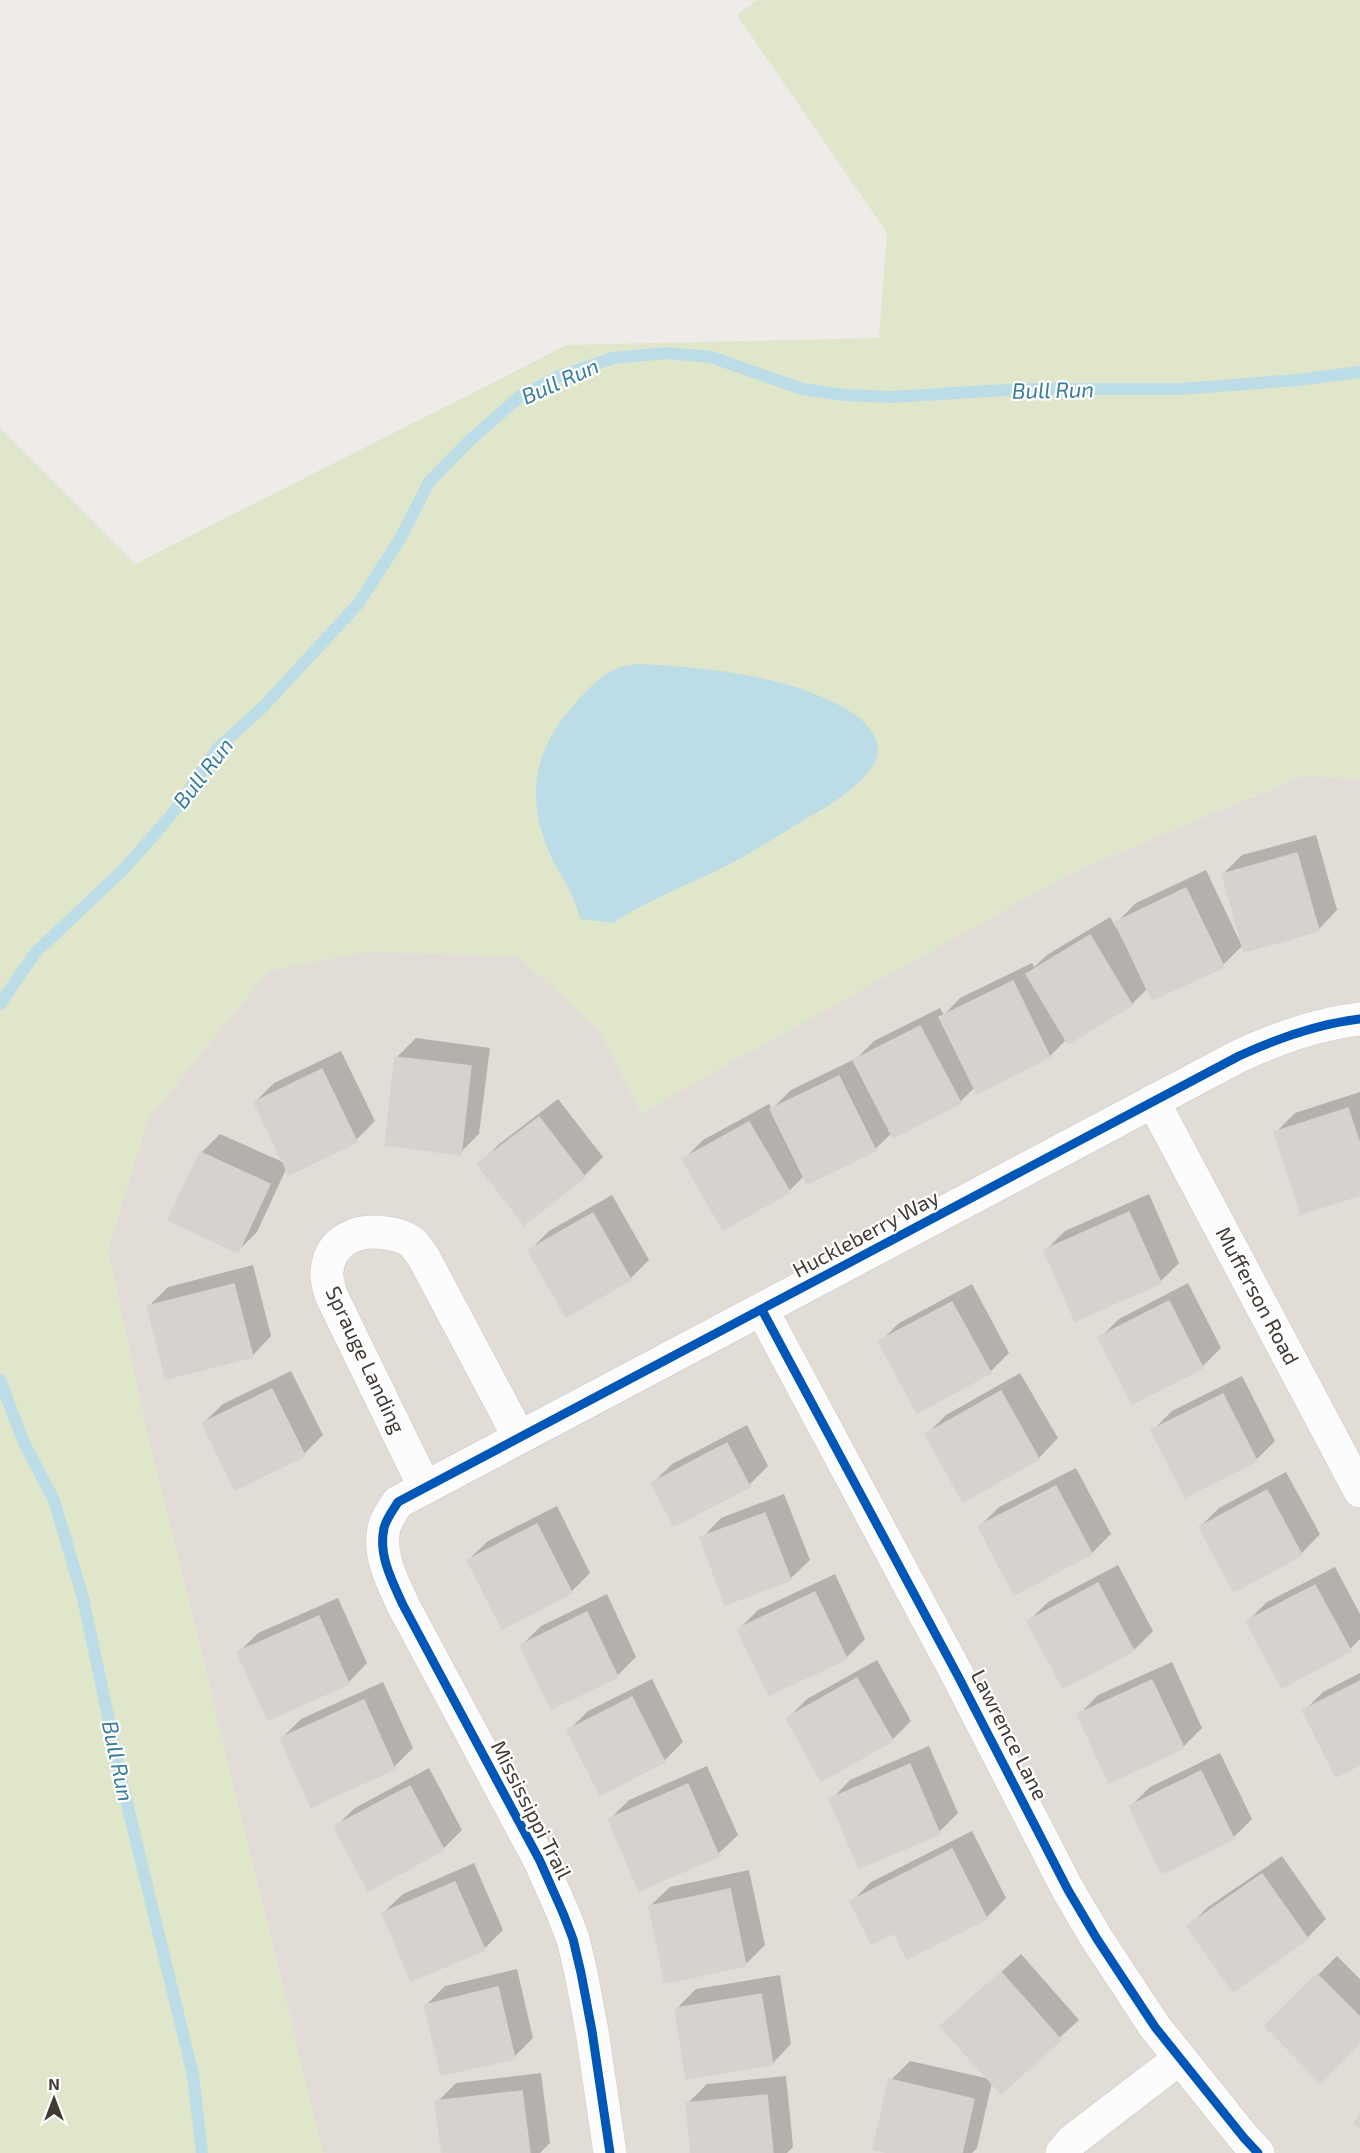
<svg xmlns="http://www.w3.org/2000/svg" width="1360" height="2153" viewBox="0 0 1360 2153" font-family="'Exo 2',sans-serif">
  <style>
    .residential { fill: #e1dcd6 }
    .green { fill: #dfe6ca }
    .water { fill: #bcdce8 }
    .shadow { fill: #0003 }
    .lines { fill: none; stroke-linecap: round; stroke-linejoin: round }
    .stream { stroke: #bcdce8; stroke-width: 12 }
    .building { fill: #d6d2cf; stroke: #d6d2ce; stroke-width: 1.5 }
    .street-casing { stroke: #cac7c4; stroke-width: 34 }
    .street { stroke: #fcfcfc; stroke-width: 33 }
    .cycleway-casing { stroke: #fff; stroke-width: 13 }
    .cycleway { stroke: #0057b8; stroke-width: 9 }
    .labels { text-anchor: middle; stroke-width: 4.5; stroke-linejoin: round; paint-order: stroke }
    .street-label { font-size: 21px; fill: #423b35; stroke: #fff }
    .water-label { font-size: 22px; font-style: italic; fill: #387e9c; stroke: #fff }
  </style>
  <rect width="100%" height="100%" fill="#eeebe8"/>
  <path class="residential" d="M1304,775L1360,780V2153H323L141,1406L108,1249L148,1119L268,971L369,951L519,957L598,1028L641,1113L1071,873Z"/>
  <path class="green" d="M757,0H1360V780L1303,775L1071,873L641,1113L598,1028L519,957L369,951L268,971L148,1119L108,1249L141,1406L323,2153H0V428L135,564L567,345L879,338L887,233L737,15Z"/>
  <path class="water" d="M639,664C706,667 797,676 854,714C870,725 887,747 872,767C856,790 828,806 804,820C779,835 753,852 726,866C688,885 648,900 613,923L580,919C575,893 559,875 549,852C526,797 533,752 572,707C584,693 602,673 621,667C627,665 633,665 639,664Z"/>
  <g class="shadow">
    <path d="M1316,835L1337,910L1318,930L1223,874L1242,855Z"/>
    <path d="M1206,870L1242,946L1223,965L1148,988L1132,1004L1067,1039L1050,1056L975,1087L960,1102L892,1133L875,1149L804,1176L789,1191L684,1159L703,1140L769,1104L772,1109L791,1090L857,1058L874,1041L940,1008L944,1015L960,998L1032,963L1034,967L1047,955L1110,917L1120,934L1122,933L1117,922L1136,903Z"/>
    <path d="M416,1038L490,1048L479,1134L460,1153L397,1057Z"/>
    <path d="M341,1051L375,1121L356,1140L289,1173L287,1167L257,1232L238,1251L201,1153L220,1134L285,1163L255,1102L274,1083Z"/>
    <path d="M1360,1092V1194L1276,1132L1295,1113Z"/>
    <path d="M558,1099L603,1157L584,1176L479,1164L498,1145Z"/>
    <path d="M1149,1194L1179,1263L1160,1282L1046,1250L1065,1231Z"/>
    <path d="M612,1195L649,1260L630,1279L530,1250L549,1231Z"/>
    <path d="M253,1265L271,1336L252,1356L149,1306L168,1287Z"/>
    <path d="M1188,1283L1221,1348L1202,1367L1100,1338L1119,1319Z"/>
    <path d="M972,1284L1009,1353L990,1372L880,1342L899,1323Z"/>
    <path d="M291,1371L323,1435L304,1454L235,1488L203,1423L223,1404Z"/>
    <path d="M1020,1373L1058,1438L1039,1458L964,1500L927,1434L946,1415Z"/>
    <path d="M1242,1376L1275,1441L1256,1460L1153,1430L1172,1411Z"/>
    <path d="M747,1425L768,1466L749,1485L653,1483L672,1464Z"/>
    <path d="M1076,1468L1111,1534L1092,1553L1015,1593L980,1526L999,1507Z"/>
    <path d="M1286,1472L1320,1534L1301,1554L1200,1527L1219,1508Z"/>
    <path d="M784,1494L810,1560L790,1579L702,1538L721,1518Z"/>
    <path d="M557,1506L590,1573L571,1592L468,1560L488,1541Z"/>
    <path d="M1118,1565L1153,1631L1134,1650L1064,1686L1029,1621L1048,1602Z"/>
    <path d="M1335,1567L1360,1614V1639L1350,1649L1248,1621L1267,1602Z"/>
    <path d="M835,1574L865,1639L846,1658L739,1629L758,1610Z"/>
    <path d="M607,1594L636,1657L617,1676L522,1645L541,1626Z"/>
    <path d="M338,1598L367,1663L348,1683L239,1652L258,1633Z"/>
    <path d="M877,1660L911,1721L892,1740L788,1718L807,1699Z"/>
    <path d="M1172,1662L1202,1728L1183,1747L1079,1715L1098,1695Z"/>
    <path d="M1360,1673V1763L1304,1711L1323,1692Z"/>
    <path d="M652,1679L683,1742L664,1761L569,1730L588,1711Z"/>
    <path d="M383,1682L413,1748L394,1767L281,1739L301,1719Z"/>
    <path d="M929,1746L958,1813L939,1832L831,1800L850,1780Z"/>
    <path d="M1220,1753L1252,1819L1233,1838L1131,1806L1150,1787Z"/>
    <path d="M707,1766L738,1835L718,1854L640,1889L610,1819L629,1800Z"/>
    <path d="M429,1768L462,1830L443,1849L335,1827L355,1808Z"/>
    <path d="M972,1831L1006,1898L987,1917L908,1957L895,1931L852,1901L871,1882Z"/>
    <path d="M1282,1856L1326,1919L1307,1938L1189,1926L1208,1907Z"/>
    <path d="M474,1863L503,1930L484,1949L383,1913L403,1894Z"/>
    <path d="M749,1870L765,1945L746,1964L650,1906L670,1887Z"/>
    <path d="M1021,1954L1079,2020L1001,2091L992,2082L977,2148L972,2153H896L891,2080L910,2061L990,2079L942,2026Z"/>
    <path d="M1337,1956L1360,1979V2041L1267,2026Z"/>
    <path d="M517,1969L533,2038L514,2057L426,2005L445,1986Z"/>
    <path d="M780,1975L791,2044L772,2064L676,2009L696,1989Z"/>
    <path d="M541,2073L550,2143L540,2153H443L437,2102L456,2083Z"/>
    <path d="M786,2076L793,2147L787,2153H692L688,2103L707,2084Z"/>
  </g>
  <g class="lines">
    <g class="stream">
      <path d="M0,1004L35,953L123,870L161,827L180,804L217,749L263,707L358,604L400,539L429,482L469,441L519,397L557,377L613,358L667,353L711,357L802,389L844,395L892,397L1021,389H1181L1297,380L1360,372"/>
      <path d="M0,1380L24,1443L54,1500L83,1598L123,1787L193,2075L202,2153"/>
    </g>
  </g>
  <g class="building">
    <path d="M1297,853L1319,931L1244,952L1222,874Z"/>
    <path d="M1186,888L1224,967L1152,1000L1115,922Z"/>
    <path d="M1090,935L1132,1005L1068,1044L1026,974Z"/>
    <path d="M1013,981L1050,1057L977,1094L939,1017Z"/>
    <path d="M920,1026L961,1103L893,1138L853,1060Z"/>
    <path d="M395,1057L471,1066L461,1155L385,1145Z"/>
    <path d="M322,1069L357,1142L289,1175L254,1102Z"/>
    <path d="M839,1076L876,1151L807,1184L770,1109Z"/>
    <path d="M1348,1108L1360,1144V1195L1301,1214L1274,1132Z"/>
    <path d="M539,1117L585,1177L524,1225L477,1164Z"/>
    <path d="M749,1122L790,1192L723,1230L682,1159Z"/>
    <path d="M200,1152L270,1184L238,1253L168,1220Z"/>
    <path d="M1129,1212L1161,1283L1075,1321L1044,1250Z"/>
    <path d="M593,1213L631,1280L566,1317L528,1250Z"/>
    <path d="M234,1284L253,1357L166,1379L147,1306Z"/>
    <path d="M1169,1301L1203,1368L1132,1404L1098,1337Z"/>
    <path d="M952,1302L991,1373L917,1413L878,1341Z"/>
    <path d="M272,1389L305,1456L235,1490L202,1423Z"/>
    <path d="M1001,1391L1039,1459L963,1502L925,1434Z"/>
    <path d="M1223,1394L1257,1461L1185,1497L1151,1430Z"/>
    <path d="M727,1443L750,1487L674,1526L651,1483Z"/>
    <path d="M1056,1486L1092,1554L1014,1595L978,1526Z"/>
    <path d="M1267,1490L1302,1555L1234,1592L1199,1527Z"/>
    <path d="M765,1513L791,1580L725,1605L700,1537Z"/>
    <path d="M537,1524L572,1593L502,1629L467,1560Z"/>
    <path d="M1098,1583L1134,1651L1063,1688L1027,1621Z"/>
    <path d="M1315,1585L1351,1651L1282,1688L1246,1621Z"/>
    <path d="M815,1592L847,1659L769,1695L737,1629Z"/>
    <path d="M587,1612L618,1677L551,1709L520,1645Z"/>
    <path d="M319,1616L349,1684L268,1720L237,1652Z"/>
    <path d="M857,1678L893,1741L821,1781L786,1718Z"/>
    <path d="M1152,1680L1184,1748L1109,1783L1077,1714Z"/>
    <path d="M1360,1681V1765L1336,1777L1302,1710Z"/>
    <path d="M632,1697L665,1762L600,1795L567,1730Z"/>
    <path d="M364,1700L395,1769L311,1807L280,1738Z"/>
    <path d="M910,1764L940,1834L859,1868L829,1799Z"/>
    <path d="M1201,1771L1234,1839L1162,1874L1129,1806Z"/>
    <path d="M688,1784L719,1856L639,1891L608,1819Z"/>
    <path d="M410,1786L444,1850L368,1891L334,1826Z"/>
    <path d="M952,1849L987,1919L907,1959L894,1933L871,1944L850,1901Z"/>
    <path d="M1262,1874L1308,1939L1233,1992L1187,1926Z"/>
    <path d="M455,1882L485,1950L411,1981L382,1913Z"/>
    <path d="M730,1889L746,1966L665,1983L649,1906Z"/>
    <path d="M1001,1972L1061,2040L1001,2094L940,2026Z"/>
    <path d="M1317,1974L1360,2017V2043L1321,2083L1265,2026Z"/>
    <path d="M498,1987L515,2059L441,2075L424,2005Z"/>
    <path d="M761,1994L773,2065L686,2079L675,2008Z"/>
    <path d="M889,2079L974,2099L962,2153H889L873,2149Z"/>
    <path d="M522,2091L530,2153H442L435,2101Z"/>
    <path d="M767,2095L773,2153H691L686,2103Z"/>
    <path d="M1360,2115V2128L1354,2123Z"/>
  </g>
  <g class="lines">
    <g class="street-casing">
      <g id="street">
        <path d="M1153,1101L1360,1491"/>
        <path d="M762,1310L958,1676L1068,1890L1097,1939L1155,2027L1244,2138L1258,2153"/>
        <path d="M425,1488L331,1295C329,1287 326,1279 327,1271C330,1239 358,1229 386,1233C395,1234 406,1237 413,1243C417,1247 421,1254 424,1258L519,1437"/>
        <path d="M610,2153L592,2031L581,1973L573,1939L563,1913L540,1861L403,1605C392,1581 378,1555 384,1528C386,1519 393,1510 398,1502L1239,1056C1278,1038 1317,1024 1360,1019"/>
        <path d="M1062,2153L1073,2140L1179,2059"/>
      </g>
    </g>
    <use href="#street" class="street"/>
    <g class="cycleway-casing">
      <g id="cycleway">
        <path d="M762,1310L958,1676L1068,1890L1097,1939L1155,2027L1244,2138L1258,2153"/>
        <path d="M610,2153L592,2031L581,1973L573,1939L563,1913L540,1861L403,1605C392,1581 378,1555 384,1528C386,1519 393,1510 398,1502L1239,1056C1278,1038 1317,1024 1360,1019"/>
      </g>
    </g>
    <use href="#cycleway" class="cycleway"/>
  </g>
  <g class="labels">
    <g class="street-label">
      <text transform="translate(866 1234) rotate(-28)" y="7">Huckleberry Way</text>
      <text transform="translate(1257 1296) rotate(62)" y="7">Mufferson Road</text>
      <text transform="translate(365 1360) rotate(65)" y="7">Sprauge Landing</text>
      <text transform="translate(1009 1735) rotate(63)" y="7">Lawrence Lane</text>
      <text transform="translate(531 1810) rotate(63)" y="7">Mississippi Trail</text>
    </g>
    <g class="water-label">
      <text transform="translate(560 381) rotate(-24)" y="8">Bull Run</text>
      <text transform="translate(1053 390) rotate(-1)" y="8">Bull Run</text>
      <text transform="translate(203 773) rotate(-52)" y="8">Bull Run</text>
      <text transform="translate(118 1761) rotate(78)" y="8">Bull Run</text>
    </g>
  </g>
  <g transform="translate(54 2099)" stroke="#ffffff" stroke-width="4.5" paint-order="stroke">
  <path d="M0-4.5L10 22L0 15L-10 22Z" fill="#423b35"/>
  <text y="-9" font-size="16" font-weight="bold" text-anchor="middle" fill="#423b35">N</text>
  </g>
</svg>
